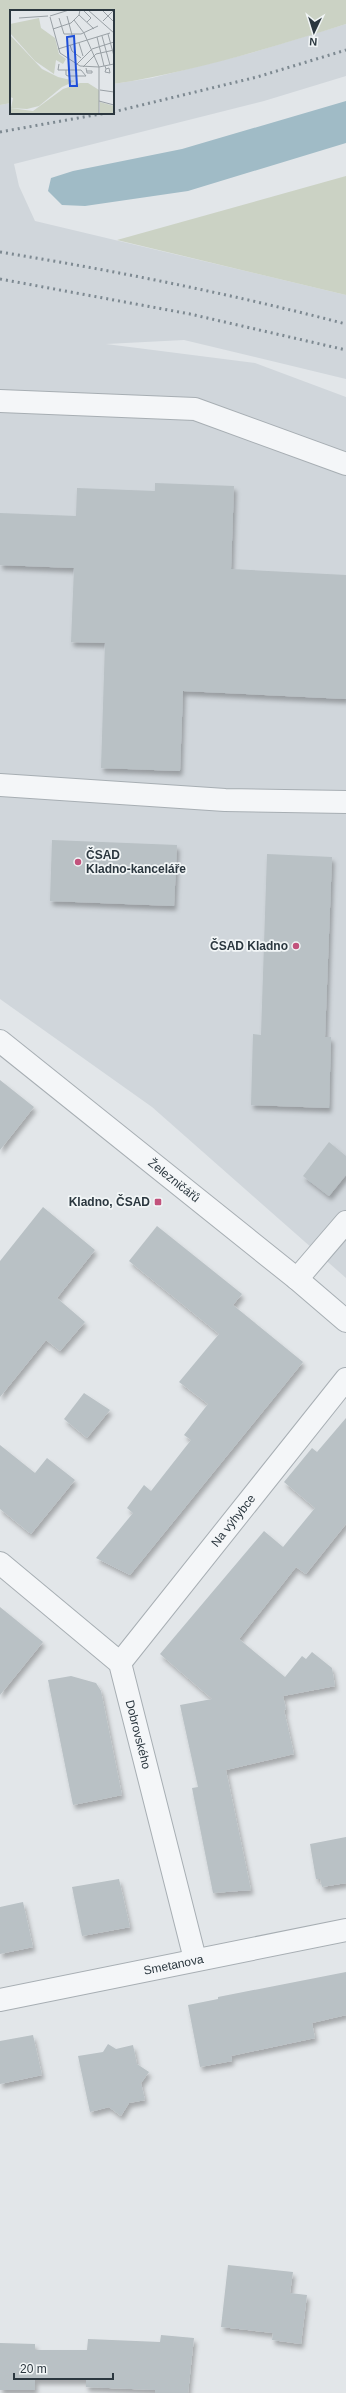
<svg xmlns="http://www.w3.org/2000/svg" width="346" height="2393" viewBox="0 0 346 2393" font-family="Helvetica,sans-serif">
  <style>
    .built { fill: #d0d6db }
    .green { fill: #cbd2c4 }
    .water { fill: #a0bbc6 }
    .building { fill: #b9c1c5; filter: url(#shadow) }
    .lines { fill: none; stroke-linecap: round; stroke-linejoin: round }
    .minor-casing { stroke: #a7aeb3; stroke-width: 24 }
    .minor { stroke: #f4f6f8; stroke-width: 22 }
    .rail { stroke: #7d8991; stroke-width: 3; stroke-dasharray: 2 4; stroke-linecap: butt }
    .poi-dot { fill: #c2527c; stroke: #f1f5f6; stroke-width: 1.5 }
    .labels { text-anchor: middle; stroke-width: 3.5; stroke-linejoin: round; paint-order: stroke }
    .poi-label { font-size: 12px; font-weight: bold; fill: #2b373f; stroke: #f1f5f6; text-anchor: end }
    .street-label { font-size: 12px; fill: #2b373f; stroke: #f1f5f6 }
    .inset-road { fill: none; stroke: #99a0a5; stroke-width: 1 }
    .view { fill: #1d4ed8; fill-opacity: 0.15; stroke: #1d4ed8; stroke-width: 2 }
    .inset-edge { fill: none; stroke: #2b373f; stroke-width: 2 }
  </style>
  <defs>
    <filter id="shadow"><feDropShadow dx="2.5" dy="4.5" stdDeviation="2" flood-color="#0004"/></filter>
  </defs>
  <rect width="100%" height="100%" fill="#e2e6e9"/>
  <path class="built" d="M346,24V76L264,101L14,164L19,186L35,221L346,295V379L184,340L106,344L255,363L346,397V1278L152,1107L0,999V105L11,103V113H113V84L152,78L251,53Z"/>
  <g class="green">
    <path d="M0,0H346V24C270,48 192,72 113,84V11H11V103L0,105Z"/>
    <path d="M346,176V295L117,240Z"/>
  </g>
  <path class="water" d="M346,101V143L188,191L85,206L62,205L48,191L51,178L73,171L182,149Z"/>
  <g class="building">
    <path d="M155,483L234,486L231,569L346,575V699L183,691L180,771L101,768L105,643L71,642L74,568L0,565V513L76,516L77,488L155,491Z"/>
    <path d="M52,840L177,845L174,906L50,901Z"/>
    <path d="M267,854L332,857L325,1037H331L329,1108L251,1105L253,1034L261,1035Z"/>
    <path d="M0,1080L34,1107L0,1150Z"/>
    <path d="M329,1142L346,1156V1175L329,1196L303,1176Z"/>
    <path d="M43,1207L95,1250L57,1298L85,1322L60,1351L46,1340L0,1397V1261Z"/>
    <path d="M157,1226L242,1294L233,1305L303,1362L130,1575L96,1558L133,1513L127,1508L144,1485L151,1491L191,1440L184,1435L208,1404L179,1382L219,1334L129,1261Z"/>
    <path d="M84,1393L110,1410L87,1438L64,1419Z"/>
    <path d="M346,1418V1524L306,1574L296,1567L239,1639L285,1677L302,1656L306,1659L312,1652L332,1668L335,1686L283,1696L286,1709L284,1710L294,1754L226,1770L251,1890L213,1893L192,1788L198,1787L180,1705L212,1699L160,1654L264,1531L283,1547L315,1508L284,1482L312,1448L317,1452Z"/>
    <path d="M0,1445L35,1473L47,1458L75,1480L31,1534L0,1509Z"/>
    <path d="M0,1607L43,1642L0,1695Z"/>
    <path d="M71,1676L96,1683L101,1691L122,1795L73,1805L48,1680Z"/>
    <path d="M346,1837V1883L322,1887L320,1879H316L310,1844Z"/>
    <path d="M119,1879L130,1927L82,1936L72,1887Z"/>
    <path d="M23,1902L33,1947L0,1954V1907Z"/>
    <path d="M346,1972V2015L312,2023L315,2038L231,2056L232,2061L200,2067L188,2005L218,1999V1997Z"/>
    <path d="M33,2035L42,2075L0,2084V2041Z"/>
    <path d="M108,2044L116,2049L133,2045L137,2064L149,2072L141,2083L145,2100L129,2103L121,2116L109,2107L90,2112L78,2056L103,2052Z"/>
    <path d="M228,2265L293,2272L290,2293L307,2295L301,2344L272,2340L273,2333L221,2327Z"/>
    <path d="M161,2335L194,2338L188,2393H155V2390L86,2387V2380H35V2390H0V2343L35,2344V2350H87L88,2339L160,2342Z"/>
  </g>
  <g class="lines">
    <g class="minor-casing">
      <g id="minor">
        <path d="M0,401L195,409L346,464"/>
        <path d="M0,785L225,800L346,802"/>
        <path id="s1" d="M0,1041L297,1279L346,1321"/>
        <path d="M297,1279L346,1222"/>
        <path id="s2" d="M0,1563L120,1663L195,1959"/>
        <path id="s3" d="M120,1663L346,1379"/>
        <path id="s4" d="M0,2000L346,1930"/>
      </g>
    </g>
    <use href="#minor" class="minor"/>
    <g class="rail">
      <path d="M113,112L257,77L346,50"/>
      <path d="M0,132L106,113"/>
      <path d="M0,252C117,271 232,294 346,324"/>
      <path d="M0,279L190,314L346,350"/>
    </g>
  </g>
  <g class="poi-dot">
    <circle cx="78" cy="862" r="4"/>
    <circle cx="296" cy="946" r="4"/>
    <rect x="154" y="1198" width="8" height="8" rx="2"/>
  </g>
  <g class="labels">
    <g class="poi-label">
      <text x="86" y="859" text-anchor="start">ČSAD<tspan x="86" dy="14">Kladno-kanceláře</tspan></text>
      <text x="288" y="950">ČSAD Kladno</text>
      <text x="150" y="1206">Kladno, ČSAD</text>
    </g>
    <g class="street-label">
      <text dy="4" stroke="none"><textPath href="#s1" startOffset="223">Železničářů</textPath></text>
      <text dy="4" stroke="none"><textPath href="#s3" startOffset="182">Na výhybce</textPath></text>
      <text dy="4" stroke="none"><textPath href="#s2" startOffset="230">Dobrovského</textPath></text>
      <text dy="4" stroke="none"><textPath href="#s4" startOffset="177">Smetanova</textPath></text>
    </g>
  </g>
  <g transform="translate(10 10)">
    <rect width="104" height="104" fill="#e2e6e9"/>
    <path d="M29,8L31,18L45,28L49,44L56,49L53,54L46,50L44,64L25,51L0,23V14ZM0,25L32,59L48,67L65,71L52,77L29,96L17,99L1,98L3,88L0,87ZM70,73H78L89,80V104H0V98L23,101L53,79ZM90,92L104,96V104H90Z" fill="#cbd2c4"/>
    <path class="inset-road" d="M73,0L81,8L77,12M78,0L104,23M92,0L104,12M69,5L84,19M40,6L59,0M57,6L62,25M40,7L50,43L70,56L89,57L74,23L64,10M9,8L38,6M49,8L54,24H71L88,16M93,11L104,0M43,19L61,13L69,5L70,0M98,24L104,46M92,26L100,55M87,27L94,56M69,33L73,46M60,35L62,41L71,48M48,39L100,23M49,54L48,60H71L76,66H58L56,65V60M66,55L82,39L104,32M95,56L96,59L99,58L100,63L95,62L96,59M73,57L86,44L104,40M76,58L77,63H82V61H77M90,80L104,82M89,91L104,95M89,104V57L104,54"/>
    <path class="view" d="M64,26L67,76H60L57,27Z"/>
    <rect width="104" height="104" class="inset-edge"/>
  </g>
  <g transform="translate(314 32) rotate(184)" stroke="#f1f5f6" stroke-width="3" paint-order="stroke">
  <path d="M0-3L7 15L0 10L-7 15Z" fill="#2b373f"/>
  <text y="-6" font-size="11" font-weight="bold" text-anchor="middle" fill="#2b373f">N</text>
  </g>
  <path d="M14 2373v6h99v-6" fill="none" stroke="#2b373f" stroke-width="2"/>
  <text x="20" y="2373" font-size="12" fill="#2b373f" stroke="#f1f5f6" stroke-width="3" paint-order="stroke">20 m</text>
</svg>
